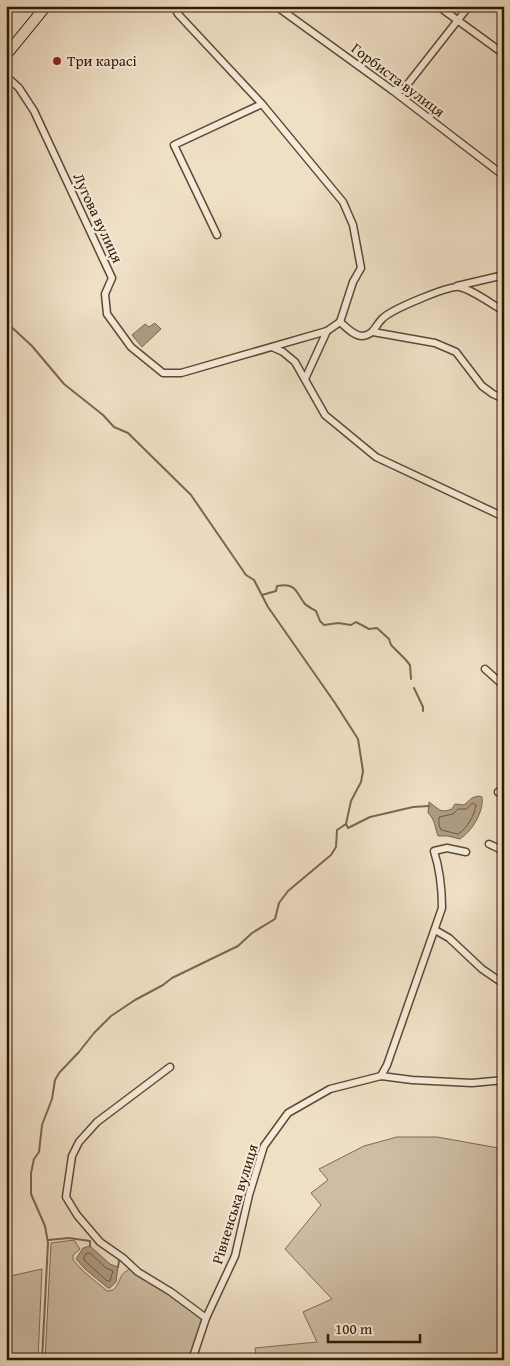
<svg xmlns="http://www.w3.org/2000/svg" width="510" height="1366" viewBox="0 0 510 1366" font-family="'Gentium Book Plus',serif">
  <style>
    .green { fill: #cebda4; stroke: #7e6a52 }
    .water { fill: #ae9b82; stroke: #7b664e }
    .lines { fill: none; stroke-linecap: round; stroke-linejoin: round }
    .shore { stroke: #6e5941; stroke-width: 1 }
    .stream { stroke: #7b664e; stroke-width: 2 }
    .street-casing { stroke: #5f4931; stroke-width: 9 }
    .primary-casing { stroke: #2f1700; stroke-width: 12 }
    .street { stroke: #f5ead9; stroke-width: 6 }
    .primary { stroke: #efdfc5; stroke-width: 10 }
    .poi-dot { fill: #8f2418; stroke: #f5ead9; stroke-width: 2 }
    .labels { text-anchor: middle; stroke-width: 4.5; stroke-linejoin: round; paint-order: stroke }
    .poi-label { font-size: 15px; fill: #2f1700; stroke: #f5ead9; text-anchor: start }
    .street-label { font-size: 15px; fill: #2f1700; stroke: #f5ead9 }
  </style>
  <rect width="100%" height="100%" fill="#efdfc5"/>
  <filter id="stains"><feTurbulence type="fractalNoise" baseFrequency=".004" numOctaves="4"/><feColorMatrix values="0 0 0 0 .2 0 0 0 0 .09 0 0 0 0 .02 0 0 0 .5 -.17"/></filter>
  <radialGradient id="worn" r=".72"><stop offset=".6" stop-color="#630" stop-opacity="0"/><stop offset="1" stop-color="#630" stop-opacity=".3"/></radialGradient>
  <g class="green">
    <path d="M397,1137H437L504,1149V1360H256L255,1348L317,1342L303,1312L332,1299L285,1249L321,1205L311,1193L328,1180L319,1169L364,1146Z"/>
    <path d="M74,1240L80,1249L73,1255V1260L83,1271L107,1291C117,1291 117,1284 121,1277C122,1273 127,1271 130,1268L136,1274L169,1294L202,1319L189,1360H45L51,1243Z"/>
    <path d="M42,1269L38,1360H6V1277Z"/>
  </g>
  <g class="water">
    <path d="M155,323L161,329L142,347L132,335L145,324L149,327Z"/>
    <path d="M478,796L482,797C484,812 472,831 460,839L448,836H438C435,828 435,819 428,813L429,802C438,808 440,814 452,809L455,804L464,805L472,798Z"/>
    <path d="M90,1246L110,1264L118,1267L116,1282L110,1288H108L85,1269L76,1259L83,1248Z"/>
  </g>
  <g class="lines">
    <g class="shore">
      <path d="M473,803L476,805C475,814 467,829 458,834L441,830L439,825V817L453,814L458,809H466Z"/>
      <path d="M87,1253H90L106,1268L113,1271L110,1281H107L84,1260V1257Z"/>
    </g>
    <g class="stream">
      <path d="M6,322L32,346L64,384L103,415L114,427L128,433L191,495L246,575L254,580L268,607L335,703L358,739L363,771L361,782L351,801L346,824L337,830L336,847L331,855L288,891L279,903L275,919L252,933L238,946L172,978L163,985L135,1000L111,1016L94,1033L79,1052L59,1073L55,1080L52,1099L42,1125L39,1152L34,1159L31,1173V1194L45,1226L48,1243L42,1360"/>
      <path d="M262,595L276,591L277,586C297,582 296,593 305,604C308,607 313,609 316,611L320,621L324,625L338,623L351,625L356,622L369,629L377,628L389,639L391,645L405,659L410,665L411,679"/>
      <path d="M414,688L423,707V711"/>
      <path d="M346,824L348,828L370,817L413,807L429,806"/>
      <path d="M48,1240L69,1238L90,1241V1246"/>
      <path d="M118,1267L119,1261"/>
    </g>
    <g class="street-casing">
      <g id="street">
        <path d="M174,6L178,14L262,104L343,202L353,225L361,268L353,282L340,322L327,331L305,379"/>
        <path d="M276,6L392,90L504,176"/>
        <path d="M438,6L504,54"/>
        <path d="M6,76L19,88L34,111L112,278L105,294L107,314L131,347L163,373H181L327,331"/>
        <path d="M392,90H403L469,6"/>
        <path d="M217,235L174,145L262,104"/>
        <path d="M457,286L504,275"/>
        <path d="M340,322C346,327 354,336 362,336C374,335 375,326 382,319C390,310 449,285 460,287C473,290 491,304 504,311"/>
        <path d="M373,332L435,343L456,352L482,386L493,394L504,399"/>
        <path d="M272,347L283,352L295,362L325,415L376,457L504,517"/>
        <path d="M485,669L504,686"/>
        <path d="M498,792H504"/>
        <path d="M489,844L504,851"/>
        <path d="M435,930L449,938L482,969L504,984"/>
        <path d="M170,1067L97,1122L79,1142L72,1156L66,1197L77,1215L100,1242L123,1258L138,1272L171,1292L206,1318"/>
        <path d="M381,1076L387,1065L442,908C442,888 440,870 434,851L447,848L466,852"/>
        <path d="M192,1360L206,1318L235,1256L249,1195L264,1146L288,1113L330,1089L381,1076L412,1080L472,1083L504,1080"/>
      </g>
    </g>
    <g class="primary-casing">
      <path id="primary" d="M6,55L46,6"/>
    </g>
    <use href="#street" class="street"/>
    <use href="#primary" class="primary"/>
  </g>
  <circle class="poi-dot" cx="57" cy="61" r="5"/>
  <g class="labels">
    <g class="poi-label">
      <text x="67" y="66">Три карасі</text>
    </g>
    <g class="street-label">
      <text transform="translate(398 80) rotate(37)" y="5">Горбиста вулиця</text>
      <text transform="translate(98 218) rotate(65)" y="5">Лугова вулиця</text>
      <text transform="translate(235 1204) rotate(-73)" y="5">Рівненська вулиця</text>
    </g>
  </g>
  <rect width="510" height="1366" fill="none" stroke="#efdfc5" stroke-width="25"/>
  <rect x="8" y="8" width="495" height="1351" fill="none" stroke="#2f1700" stroke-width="2.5"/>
  <rect x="12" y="12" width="485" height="1341" fill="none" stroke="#2f1700"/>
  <path d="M328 1334v8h92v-8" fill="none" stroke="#2f1700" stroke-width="2.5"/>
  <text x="335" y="1334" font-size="15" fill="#2f1700" stroke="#f5ead9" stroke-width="4" paint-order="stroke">100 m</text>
  <rect width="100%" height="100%" filter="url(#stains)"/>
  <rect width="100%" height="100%" fill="url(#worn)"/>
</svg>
